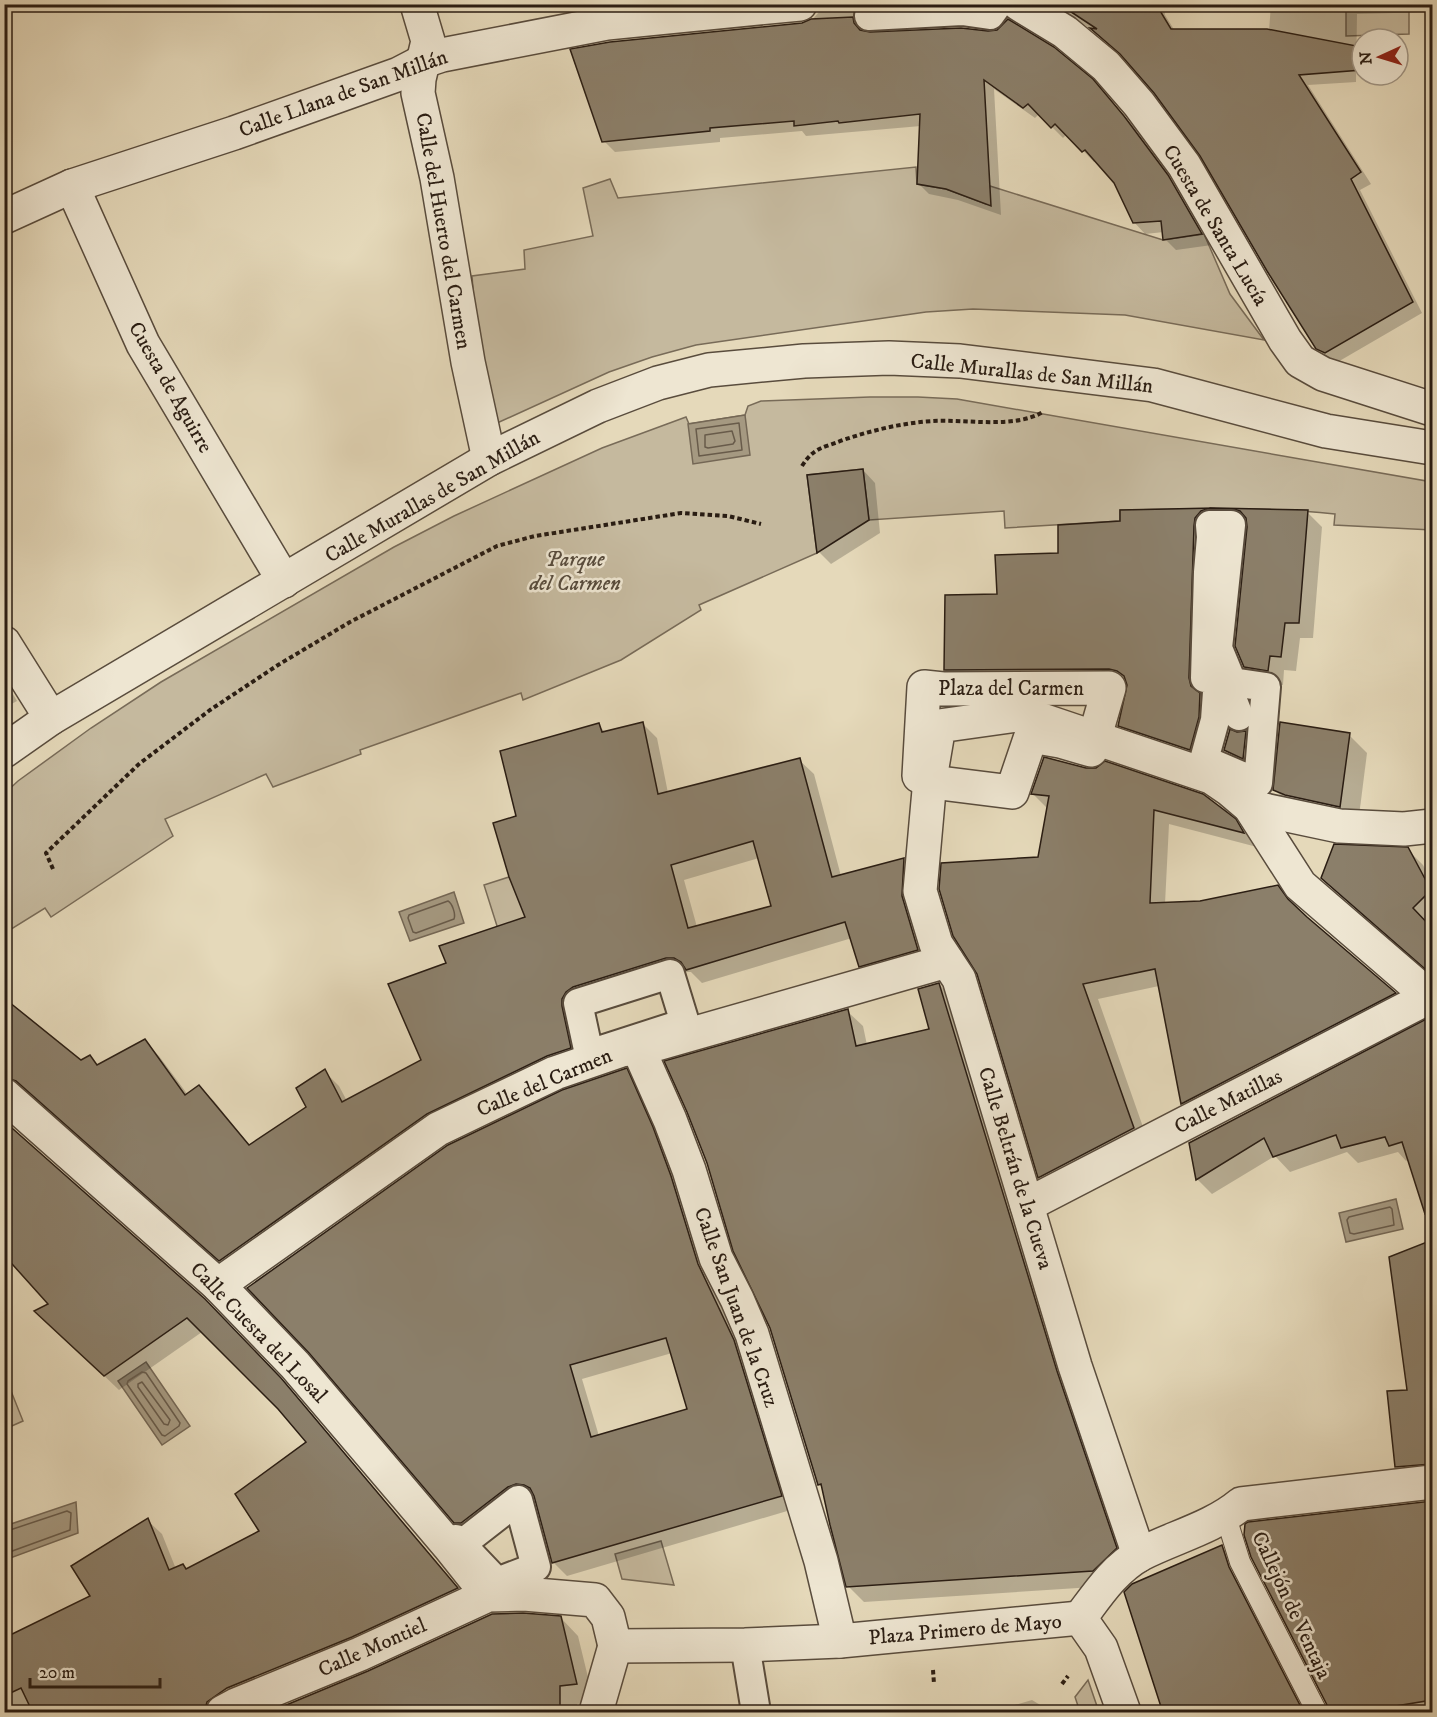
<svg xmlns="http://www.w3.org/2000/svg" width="1437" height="1717" viewBox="0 0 1437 1717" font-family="'IM FELL DW Pica',serif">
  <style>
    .green { fill: #c5b99e; stroke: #786b58; stroke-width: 1.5 }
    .water { fill: #a59981; stroke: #746755; stroke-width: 1.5 }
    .shadow { fill: #0003; fill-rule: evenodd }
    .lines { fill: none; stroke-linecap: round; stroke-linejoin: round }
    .shore { stroke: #685b4a; stroke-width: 1.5 }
    .building { fill: #8b7f6a; stroke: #2a1d13; stroke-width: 1.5; fill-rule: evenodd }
    .service-casing { stroke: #594c3d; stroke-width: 22 }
    .pedestrian-casing { stroke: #594c3d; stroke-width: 32 }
    .minor-casing { stroke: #594c3d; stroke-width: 36 }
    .path { stroke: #2a1d13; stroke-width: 4; stroke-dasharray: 4.5 3; stroke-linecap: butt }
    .service { stroke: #eee6d2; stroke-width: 20 }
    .pedestrian { stroke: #eee6d2; stroke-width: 28 }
    .minor { stroke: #eee6d2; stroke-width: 33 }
    .labels { text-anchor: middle; stroke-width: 5; stroke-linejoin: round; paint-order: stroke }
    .street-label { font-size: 21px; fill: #2a1d13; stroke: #eee6d2 }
    .park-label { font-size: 21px; font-style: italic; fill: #584c3d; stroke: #eee6d2 }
  </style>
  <rect width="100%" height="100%" fill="#e5d9ba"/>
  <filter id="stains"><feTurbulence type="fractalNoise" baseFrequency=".00333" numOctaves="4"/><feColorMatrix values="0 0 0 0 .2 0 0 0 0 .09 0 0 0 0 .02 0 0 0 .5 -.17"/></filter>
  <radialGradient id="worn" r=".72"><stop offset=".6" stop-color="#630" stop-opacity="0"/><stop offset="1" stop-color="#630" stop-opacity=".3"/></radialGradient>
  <g class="green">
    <path d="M1346,5H1409V34L1346,36Z"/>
    <path d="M916,167L917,184L946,189L986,204L990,186L1163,240L1204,234L1230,294L1264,340L1125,315L973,309L926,312L696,345L652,357L609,372L495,424L478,356L472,276L525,269L524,250L593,236L583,188L610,179L618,198Z"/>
    <path d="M870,397H918L957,399L1432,482V530L1334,525L1335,514C1264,506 1192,509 1120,510V521L1005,528L1004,511L869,520L863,469L807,475L817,553L699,605L701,610L621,660L523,700L521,693L360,750L361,754L273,787L266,774L165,819L173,836L51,917L45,908L5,933V793L18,781L91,728L161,682L394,547L454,516L602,448L686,417L689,424L745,415L748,406L761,401Z"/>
    <path d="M509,877L565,966L570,992L524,1011L484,885Z"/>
    <path d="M5,1376L23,1421L5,1429H4Z"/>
    <path d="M661,1541L674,1585L622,1579L615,1554Z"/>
    <path d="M1088,1680L1099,1712H1080L1075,1697Z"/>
  </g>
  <g class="water">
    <path d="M745,415L750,455L693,464L688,424Z"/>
    <path d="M454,892L464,923L410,941L399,912Z"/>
    <path d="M1396,1199L1403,1229L1346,1242L1339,1213Z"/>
    <path d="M146,1362L190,1426L162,1445L118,1381Z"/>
    <path d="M76,1502L78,1533L5,1560V1528L8,1525Z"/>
  </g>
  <g class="shadow">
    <path d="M820,4H869L863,25L864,33L1104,92L1135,128L1179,188L1212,245L1176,250L1165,239L1164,232L1145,234L1134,222L1115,182L1096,160L1094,162L1067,134L1063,138L1039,114L1035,118L994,89L1001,215L958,200L929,194L918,183L921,126L806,136L802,131L720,138V142L615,152L604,141L812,20L819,12Z"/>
    <path d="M1055,4H1164L1165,15L1175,31H1269L1271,4H1432V12L1357,14L1356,82L1308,85L1371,184L1360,190L1422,313L1336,363L1329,359L1317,348L1200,153L1155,92L1127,59L1096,33Z"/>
    <path d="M863,470L875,483L880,533L831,564L819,552L809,476Z"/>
    <path d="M1215,510L1307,512L1322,527L1313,638H1300L1296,671L1284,670L1283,685L1260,682L1245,666L1248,523H1226L1205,764L1134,740L1119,725L1129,685H960L945,670L999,595L1060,554L1121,522V512Z"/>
    <path d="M4,679L17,701L4,708Z"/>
    <path d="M643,724L657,738L668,793L799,760L814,774L841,876L904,860L918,874L932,964L875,980L861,966L852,938L702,983L691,972H681L587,1001L584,1062L562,1070L235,1274L33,1095L24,1091H14L4,1097V1000L81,1062L90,1057L99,1066L144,1041L159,1056L188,1095L199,1087L214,1101L250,1146L308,1107L324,1071L339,1086L347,1101L423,1060L448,964L527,918L518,817L598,725L606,733ZM759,858L773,907L697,927L684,880Z"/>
    <path d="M1349,735L1367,753L1358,824L1292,807L1274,789Z"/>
    <path d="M1033,794L1235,821L1251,837L1257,847L1169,824L1165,904L1200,902L1278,887L1306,918L1410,1009L1198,1119L1182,1103L1159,986L1098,999L1149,1144L1055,1193L1040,1177L978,973L1039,858L1048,809Z"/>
    <path d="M1407,849L1423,865L1432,882V919L1428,924L1432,928V975L1323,878Z"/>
    <path d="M939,984L955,1000L1132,1564L1109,1586L864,1602L848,1586L824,1489L819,1484L847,1011L863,1026L867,1045L931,1030Z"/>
    <path d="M1431,1019H1432V1185L1428,1186L1409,1159L1406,1161L1398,1152L1358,1163L1347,1152L1290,1172L1275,1156L1212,1194L1197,1179Z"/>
    <path d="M626,1070L640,1084L748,1356L794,1509L567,1576L553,1562L536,1497H530L469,1536L455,1522ZM672,1353L688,1410L599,1436L582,1379Z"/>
    <path d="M51,1304L219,1315L295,1394L471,1603L227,1712H4V1640L93,1597L147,1520L162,1534L176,1569L183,1565L188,1570L261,1531L308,1443L280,1409L202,1332L119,1390L51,1325Z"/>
    <path d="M1432,1375V1480L1412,1482L1396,1467L1408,1391L1407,1377Z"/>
    <path d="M1432,1502V1712H1329V1706L1249,1523Z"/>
    <path d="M1222,1547L1237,1562L1310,1712H1165Z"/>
    <path d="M560,1617L578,1636L594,1702L577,1704V1712H271Z"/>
    <path d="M1032,1700L1052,1712H1004L1008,1707Z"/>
  </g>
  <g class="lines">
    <g class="shore">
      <path d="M739,423L742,450L699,456L696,429Z"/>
      <path d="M732,431L735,441L733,444L708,448L705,447V435Z"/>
      <path d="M448,901C452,903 456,914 454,919L416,933L413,932L408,918L409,915Z"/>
      <path d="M1390,1207L1392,1209L1394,1225L1354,1234L1350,1233L1347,1220L1349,1217Z"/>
      <path d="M142,1372L146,1373L180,1423L179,1426L165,1436L162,1435L127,1384L128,1381Z"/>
      <path d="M142,1382L170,1420L168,1425L164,1424L138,1387V1384Z"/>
      <path d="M4,1532L67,1511L71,1513L70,1530L4,1554"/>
    </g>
  </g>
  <g class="building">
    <path d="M1059,4H1156L1171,29H1267L1362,47V70L1299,75L1361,172L1351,179L1413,302L1325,353L1316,349L1267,271L1200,156L1154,93L1120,54L1090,28L1097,29Z"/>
    <path d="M853,17L854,23L860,30L870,32L961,28L988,31L997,30L1008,19L1054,47L1093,79L1124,116L1168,175L1202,234L1163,240L1161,221L1133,223L1114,183L1085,150L1082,152L1055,124L1051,128L1028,104L1023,108L984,80L991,206L946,189L917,184L920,114L839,123L838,121L794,126V121L710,128V131L602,142L570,49L610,42L802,23L811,19Z"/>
    <path d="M863,469L869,520L817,553L807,475Z"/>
    <path d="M1210,508L1201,511L1195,518L1194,526L1189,678L1191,686L1200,693L1199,717L1190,750L1118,726L1127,685L1124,676L1117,671L1109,669L944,670L945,595L997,594L995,555L1058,553V525L1120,521V510L1215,508L1308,510L1299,623H1285L1281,657L1270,656L1268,671L1244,667L1235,646L1247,527L1246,518L1240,511L1232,509Z"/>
    <path d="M643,722L658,794L800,758L832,877L904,858L902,896L918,950L859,967L845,922L686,970L681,962L674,958H666L573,987L566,992L562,999V1006L571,1048L547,1056L427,1114L219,1261L16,1081L4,1077V998L81,1060L90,1055L97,1065L145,1039L185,1095L199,1085L249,1145L306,1107L296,1088L325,1069L342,1102L421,1060L388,984L446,963L439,946L525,917L509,877L493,823L516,816L500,751L599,723L602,732ZM753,841L771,906L688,928L671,865Z"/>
    <path d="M1280,722L1350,733L1340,807L1285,795L1273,790Z"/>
    <path d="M1230,729L1237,732L1246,731L1243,759L1224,750Z"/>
    <path d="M1044,757L1086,768H1096L1105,761L1203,794L1236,819L1244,833L1154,810L1150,903L1200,901L1278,885L1288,899L1307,917L1396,993L1181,1104L1155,969L1083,984L1134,1128L1038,1178L977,974L953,936L939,889L941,863L1038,857L1049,796L1031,794Z"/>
    <path d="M1334,844L1408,847L1431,890L1413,908L1432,928V975L1321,878Z"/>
    <path d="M939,983L1057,1371L1117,1548L1093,1571L846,1587L830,1525L821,1484L818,1485L770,1328L733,1251L707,1163L687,1112L664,1061L848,1009L856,1046L929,1029L918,989Z"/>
    <path d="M1430,1017H1432V1212L1425,1214L1402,1142L1389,1146L1385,1137L1341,1148L1336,1135L1273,1157L1264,1138L1196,1180L1189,1143Z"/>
    <path d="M627,1068L653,1127L671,1176L698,1264L734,1340L782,1496L552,1563L534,1496L530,1488L524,1485L516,1484L508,1487L461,1523H454L309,1353L247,1288L448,1145L562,1090ZM666,1338L687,1409L591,1437L570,1365Z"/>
    <path d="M4,1121L205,1299L281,1378L458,1588L352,1637L227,1688L207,1702L204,1713H33L21,1688L4,1696V1638L90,1596L71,1566L148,1518L169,1570L183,1564L186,1569L259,1531L235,1494L306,1442L278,1409L187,1318L104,1376L34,1311L48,1304L4,1255Z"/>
    <path d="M1432,1240V1464L1395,1467L1387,1391L1407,1390L1389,1257Z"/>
    <path d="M1432,1501V1700L1353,1713H1329L1328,1707L1251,1557L1244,1535L1245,1524L1248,1522Z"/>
    <path d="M1222,1545L1229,1567L1304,1713H1163L1124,1592L1132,1584Z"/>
    <path d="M523,1613L561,1616L577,1684L560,1686V1713H267L368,1671L492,1614Z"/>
  </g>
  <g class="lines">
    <g class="service-casing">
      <path id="service" d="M1226,1517L1240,1562L1317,1712"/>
    </g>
    <g class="pedestrian-casing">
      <g id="pedestrian">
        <path d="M871,4L869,16L962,11L990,15L998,4"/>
        <path d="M1210,525H1231L1218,648L1232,682L1266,687L1258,783L1204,760L1215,720L1218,678H1205L1208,572L1211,537Z"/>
        <path d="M1222,673L1239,716"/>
        <path d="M670,974L685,1023L589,1054L578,1003Z"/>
        <path d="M518,1500L536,1567L497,1582L456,1539L462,1541L468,1539Z"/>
        <path d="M745,1645L756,1712"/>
      </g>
    </g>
    <g class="minor-casing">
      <g id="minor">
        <path d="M417,4L428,41L419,79L418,93L437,178L468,362L489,459"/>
        <path d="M1019,4L1065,32L1106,66L1139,104L1184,165L1285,340L1300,361L1323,374L1432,409"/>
        <path d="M72,186L143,344L284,581"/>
        <path d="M4,217L72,186L234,133L399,74L424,61L442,55L607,23L800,4"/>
        <path d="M4,643L51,718"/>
        <path d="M924,687L943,689L1109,688L1091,750L1060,741L1031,736L1012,792L940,783L919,776Z"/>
        <path d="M4,751L51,718L489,459L598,406L658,383L709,370L804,361L889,358L960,361L1153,385L1326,431L1432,448"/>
        <path d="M1250,807L1339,826L1404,829L1432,826"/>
        <path d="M638,1048L670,1120L689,1170L716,1258L737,1299L752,1334L821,1561L840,1641"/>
        <path d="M4,1095L218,1285L295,1365L449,1546L488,1595"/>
        <path d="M1027,1205L1429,997"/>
        <path d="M218,1285L438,1129L555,1073L622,1050L650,1046L947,961"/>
        <path d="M1139,1555L1075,1366L959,979L936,944L920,891L930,779L939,726L1024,714L1211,777L1230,790L1250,807L1300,885L1432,999"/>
        <path d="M1080,1618C1098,1594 1114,1569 1141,1554C1174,1537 1212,1528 1241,1504L1432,1482"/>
        <path d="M223,1712L236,1705L360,1654L488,1595L524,1594L595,1600L608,1617L615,1646L745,1645L840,1641L1080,1618L1101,1648L1124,1712"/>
        <path d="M596,1712L615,1646"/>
      </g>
    </g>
    <g class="path">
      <path d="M802,466C814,447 823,448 843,440C873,430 902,423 933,421C966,419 1014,429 1043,412"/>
      <path d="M53,869L46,853L139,764L210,710L278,665L350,622L497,546L535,536L681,513L728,516L761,524"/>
      <path d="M933,1670L934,1684"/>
      <path d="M1062,1684L1068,1676"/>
    </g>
    <use href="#service" class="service"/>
    <use href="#pedestrian" class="pedestrian"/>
    <use href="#minor" class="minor"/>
  </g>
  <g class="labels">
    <g class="street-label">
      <text transform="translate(343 93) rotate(-20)" y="7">Calle Llana de San Millán</text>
      <text transform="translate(1216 225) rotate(59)" y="7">Cuesta de Santa Lucía</text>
      <text transform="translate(444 231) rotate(80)" y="7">Calle del Huerto del Carmen</text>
      <text transform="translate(1032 373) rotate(6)" y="7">Calle Murallas de San Millán</text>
      <text transform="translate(171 387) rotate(60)" y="7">Cuesta de Aguirre</text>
      <text transform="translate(432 496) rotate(-30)" y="7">Calle Murallas de San Millán</text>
      <text x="1011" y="695">Plaza del Carmen</text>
      <text transform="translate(544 1082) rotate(-23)" y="7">Calle del Carmen</text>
      <text transform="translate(1228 1101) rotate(-27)" y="7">Calle Matillas</text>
      <text transform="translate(1016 1168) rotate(73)" y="7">Calle Beltrán de la Cueva</text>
      <text transform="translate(737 1307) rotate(70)" y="7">Calle San Juan de la Cruz</text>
      <text transform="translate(259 1332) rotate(46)" y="7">Calle Cuesta del Losal</text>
      <text transform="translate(1292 1605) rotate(65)" y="7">Callejón de Ventaja</text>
      <text transform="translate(965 1629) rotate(-5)" y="7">Plaza Primero de Mayo</text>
      <text transform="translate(372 1647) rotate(-24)" y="7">Calle Montiel</text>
    </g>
    <g class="park-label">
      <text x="575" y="566">Parque<tspan x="575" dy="24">del Carmen</tspan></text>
    </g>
  </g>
  <rect width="1437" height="1717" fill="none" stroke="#e5d9ba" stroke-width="24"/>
  <rect x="6" y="6" width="1425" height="1705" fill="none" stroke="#2a1d13" stroke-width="3"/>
  <rect x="12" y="12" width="1413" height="1693" fill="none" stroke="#2a1d13" stroke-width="1.5"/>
  <g transform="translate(1380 57) rotate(266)"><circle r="28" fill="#eee6d2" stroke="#a09686" stroke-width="1.5"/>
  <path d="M0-4.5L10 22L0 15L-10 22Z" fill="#8f2418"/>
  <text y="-9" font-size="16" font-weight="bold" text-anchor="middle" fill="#2a1d13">N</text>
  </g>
  <path d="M30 1678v9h130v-9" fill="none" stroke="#2a1d13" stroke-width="3"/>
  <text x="39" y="1678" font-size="18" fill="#2a1d13" stroke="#eee6d2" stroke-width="4.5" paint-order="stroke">20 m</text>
  <rect width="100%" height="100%" filter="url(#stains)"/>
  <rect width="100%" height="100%" fill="url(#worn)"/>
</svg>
